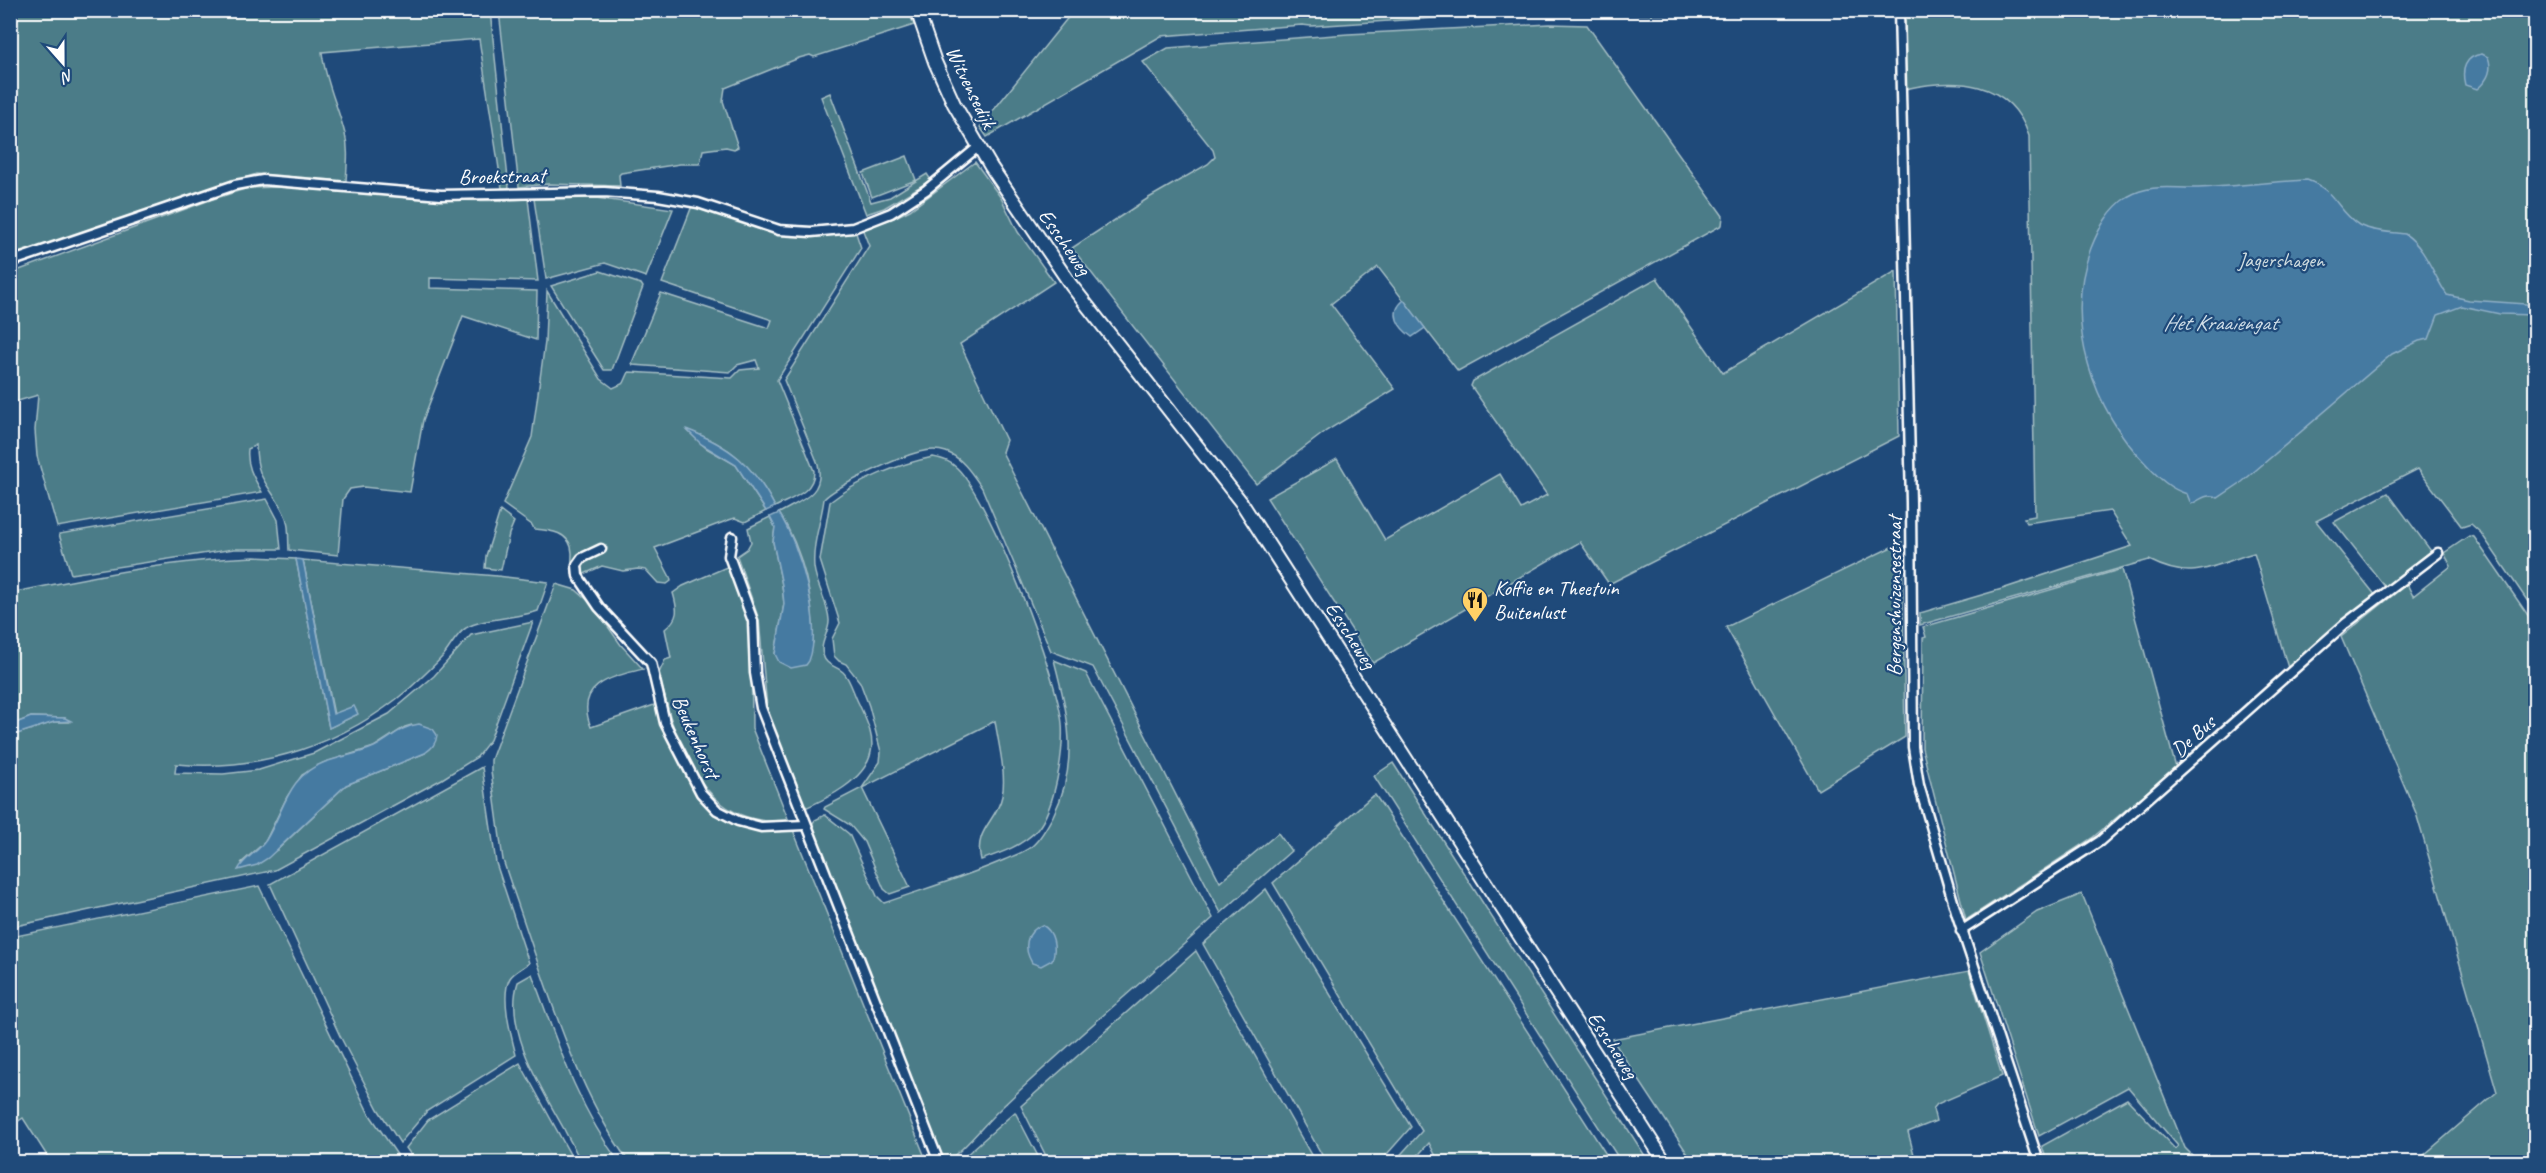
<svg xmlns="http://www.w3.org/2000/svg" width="2546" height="1173" viewBox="0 0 2546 1173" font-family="Caveat,sans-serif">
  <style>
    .green { fill: #4b7c88; stroke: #a5bec4; stroke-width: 1.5; fill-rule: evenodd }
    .water { fill: #447aa1; stroke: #8fafc7; stroke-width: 1.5 }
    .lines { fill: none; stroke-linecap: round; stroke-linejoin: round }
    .street-casing { stroke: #fff; stroke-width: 13 }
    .secondary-casing { stroke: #fff; stroke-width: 16 }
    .street { stroke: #1f4a7a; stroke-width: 8 }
    .secondary { stroke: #1f4a7a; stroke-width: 12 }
    .labels { text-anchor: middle; stroke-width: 4.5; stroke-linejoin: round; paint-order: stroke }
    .street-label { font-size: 21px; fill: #fff; stroke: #1f4a7a }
    .park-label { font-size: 21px; fill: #d2dee1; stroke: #1f4a7a }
    .poi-label { font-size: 21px; fill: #fff; stroke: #1f4a7a; text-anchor: start }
    .water-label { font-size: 22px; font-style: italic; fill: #d0dee8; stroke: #1f4a7a }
  </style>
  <rect width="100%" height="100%" fill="#1f4a7a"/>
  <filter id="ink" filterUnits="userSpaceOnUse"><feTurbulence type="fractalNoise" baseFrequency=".0167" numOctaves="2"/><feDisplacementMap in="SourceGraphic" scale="12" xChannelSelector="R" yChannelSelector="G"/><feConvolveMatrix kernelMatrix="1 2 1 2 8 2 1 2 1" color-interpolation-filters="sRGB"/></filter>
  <g filter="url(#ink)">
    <g class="green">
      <path d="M908,10L914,25L814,57L810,55L799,58L725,88L723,101L738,147L734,149L726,147L703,150L700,164H680L621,173L619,175L620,186L548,184L519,187L499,11Z"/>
      <path d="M1074,10H1846V15L1497,14L1311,26L1302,25L1161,36L987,137L980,127Z"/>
      <path d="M11,11H490L509,188H502L479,39L322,52C325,81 338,106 345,134C349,149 347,165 346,181L256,174L11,259Z"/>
      <path d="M1902,11H2535V612L2481,533L2471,524L2462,527L2418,469L2316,521L2376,596L2288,668L2254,553C2211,565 2194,583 2149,560L1920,625V613L2002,589L2132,546L2110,511L2027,523L2024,518L2035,516L2029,136C2010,79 1956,78 1905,89Z"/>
      <path d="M1550,24L1587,25L1723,216L1722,225L1458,371L1378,267L1331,304L1395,389L1326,431L1256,484L1072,248L1147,199L1208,164L1215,157L1213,150L1143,62L1168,48L1348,34Z"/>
      <path d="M830,93L871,202L890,197L927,174L931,180L884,208L866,214L821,97Z"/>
      <path d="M907,156L916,180L872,197L863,173Z"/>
      <path d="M975,162L1001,198L1018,232L1054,282L960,344L1006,440L1002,452L1220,882L1278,833L1291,851L1221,913L1093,667L1051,651L982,488C973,475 962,457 946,452C937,449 927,450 919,452C899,457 836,486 824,499C821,522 812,544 814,567C816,585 828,602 829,620C830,631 819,643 823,655C826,666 835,665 843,672C850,678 854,695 859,704C865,718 875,736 871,752C866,780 826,799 803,809L768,719L759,620L737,556L747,549L751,542L748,528L770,517L775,527L773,542L782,585L784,604L775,654L813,643C814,600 803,550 779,513C802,500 825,494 818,464L784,380L869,246L862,228L891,219L910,210Z"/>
      <path d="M278,187C363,192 443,205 528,199L538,281L430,278V288L537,291L536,340L463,316L423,420L410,492L363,487L350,489L343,499L338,555L289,550C288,538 290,524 284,513C270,484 256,482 256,445L248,449C246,466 254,478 262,492L57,527L37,456L35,430L38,395L11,403V273L210,200L248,188Z"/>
      <path d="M596,198L673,209L646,277L605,263L546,279L534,199Z"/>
      <path d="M692,206L784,234L855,230L861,248L777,380L814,471C814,493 791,498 775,507C754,466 730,445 687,430L706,448L736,465L766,511L745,522L735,518L729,520L655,548L670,577L671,581L667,584L658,583L646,570L638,569L623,571L602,566L582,575L572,573C571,566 572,561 572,553C571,532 550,530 534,529L532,525L503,504L532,437L545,342L547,291L601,379L613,388L624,383L629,372L732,378L740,370L759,368L756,360L737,365L730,372L633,365L632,363L661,293L769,328L772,320L662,283Z"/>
      <path d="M600,271L641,284L643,287L612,370H604L551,286Z"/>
      <path d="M1896,271L1899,436L1609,584L1580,542L1373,663L1267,498L1337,459L1385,540L1500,474L1521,509L1547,495L1471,386L1473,381L1657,278L1723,373Z"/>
      <path d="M933,457C943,459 950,461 957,468C990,500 1058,677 1062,724C1064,752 1055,808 1037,830C1022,846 1001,853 981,860C973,830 997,821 1002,796C1007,776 998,741 995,721L862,788L910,887L890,894L884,889L864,842L850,825L824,809L825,807L862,788L880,762L881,752L869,706L860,682L846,664L839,661L834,656L832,639L840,623L820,560L830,502C858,480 899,464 933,457Z"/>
      <path d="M2388,493L2431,551L2386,588L2334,522Z"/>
      <path d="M267,499L278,520L281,549H234L71,574L59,534Z"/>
      <path d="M500,511L514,522L509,534L501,570L485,568L486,556Z"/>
      <path d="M2469,536L2474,537L2534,624L2535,1162H2416L2497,1092L2416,813L2341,637L2407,584L2413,596L2451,566L2444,553Z"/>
      <path d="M1902,542L1905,737L1818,790L1726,627Z"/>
      <path d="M254,557L296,559L329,728L358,714L334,715L303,560L497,576L548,582L538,611C519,618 481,618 466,628C457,633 450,648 443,656C433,667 421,678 410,688C345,744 261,772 176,764L175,773L223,774L259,770L314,753L389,714L434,676L471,635L533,622L490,740L477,757L442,779L275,870L11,927L10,736L54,722H69L65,718L31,717L11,725V593C90,577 173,560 254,557ZM412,725L425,753L346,785L277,850L241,863L265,842L287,797L302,775L323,763L374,747L405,727Z"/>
      <path d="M729,566L749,617L751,634L752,728L789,821C724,827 695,784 674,728C667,710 665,692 658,675L665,660L671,658L665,629C679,618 678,610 673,593L683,586Z"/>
      <path d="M2122,569L2176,768L2092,838L1966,920L1922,748L1923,638L1926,637L1923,627Z"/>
      <path d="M556,584L576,590L592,604L621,645L643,669C610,677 574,685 591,727L657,704C669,744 697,814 742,826C758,831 777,830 793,830L927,1162H629C573,1086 543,974 511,884L503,860L491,771V760Z"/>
      <path d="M1054,660L1086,673L1213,918C1142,983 1067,1044 998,1111C986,1122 956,1161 941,1162L810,827L815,820L825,815L849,834L877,896L884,903C924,889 965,877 1004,860C1013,856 1025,852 1032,846C1041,839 1048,825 1053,816C1080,763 1068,714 1054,660Z"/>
      <path d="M1393,763L1649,1162H1621L1374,776Z"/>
      <path d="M482,767L496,863L529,963C523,968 514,972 510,978C500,995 511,1036 516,1055L427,1111L400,1143L378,1109L340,1036L270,884Z"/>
      <path d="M1375,795L1382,805L1611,1162H1439L1429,1143L1412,1162H1394L1422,1131L1273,883L1371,797Z"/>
      <path d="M259,886L368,1112L402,1162H51L23,1118L11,1126V937Z"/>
      <path d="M1266,889L1411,1127L1380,1162H1326L1203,944Z"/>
      <path d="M2082,894L2185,1148L2199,1162H2047L2042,1146L2127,1099L2175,1149L2178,1146L2128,1087L2039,1136L1980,952L2037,912Z"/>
      <path d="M1196,951L1315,1162H1049L1021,1106Z"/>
      <path d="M1969,971L2002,1076L1937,1104L1933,1109L1936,1121L1908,1132L1916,1162H1693L1612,1039Z"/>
      <path d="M532,974C556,1039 577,1106 619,1162H580C577,1151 569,1140 564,1129C542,1089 503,1029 518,982Z"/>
      <path d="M520,1063L572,1158V1162H416L406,1148L428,1120Z"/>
      <path d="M1015,1112L1041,1162H957L965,1156Z"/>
    </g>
    <g class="water">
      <path d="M2482,54L2488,57C2493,70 2487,81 2477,89L2465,85C2461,70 2465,56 2482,54Z"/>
      <path d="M2307,180C2336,190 2337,211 2359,225C2372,232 2391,232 2405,234C2425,247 2434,276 2447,295L2469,300L2526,304L2535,307V315L2500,314L2462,306L2438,315L2429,339L2419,341L2392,354L2242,482L2218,498C2208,492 2200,500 2191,504L2187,494C2170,489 2159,478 2147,465C2093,410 2063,323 2091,248C2099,228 2109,209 2127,197C2151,183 2173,189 2198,188C2234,186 2271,182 2307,180Z"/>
      <path d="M1404,300L1425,328L1412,337C1399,328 1388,313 1404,300Z"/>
      <path d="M686,429C730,446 753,464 775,507L766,511L736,465L701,444Z"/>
      <path d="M779,513C800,546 823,624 809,661L806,665L791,668L779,662L775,654L784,604L782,585L773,542L775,527L770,517Z"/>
      <path d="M296,559L303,560L333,714L354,706L358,714L329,728Z"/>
      <path d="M31,717L65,718L71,721L54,722L11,736V725Z"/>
      <path d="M419,724L433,729L437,735C436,744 432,748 425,753L346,785L268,858L257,865L238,870C244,858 258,852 266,840C285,809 287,776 325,762C341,756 359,754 374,747C390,739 401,726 419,724Z"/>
      <path d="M1042,925C1054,931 1057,948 1052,960L1041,966L1032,963C1023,948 1025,932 1042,925Z"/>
    </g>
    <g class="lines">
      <g class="street-casing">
        <g id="street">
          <path d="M1899,10L1911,502L1913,747L1919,785L1957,915L2039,1162"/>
          <path d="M10,262L235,185L263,180L441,195L604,192L658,196L698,203L779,230L811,232L853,228L891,213L926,190L978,147"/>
          <path d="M732,537L729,556L753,621L755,673L761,708L939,1162"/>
          <path d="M601,549L582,558L577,565L578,576L599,607L651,663L665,723L701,793L717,810L738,821L761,827L805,825"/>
          <path d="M1961,931L2100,841L2345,624L2438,553"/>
        </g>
      </g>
      <g class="secondary-casing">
        <path id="secondary" d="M917,10L935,62L954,104L991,167L1071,285L1241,502L1665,1162"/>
      </g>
      <use href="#street" class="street"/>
      <use href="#secondary" class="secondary"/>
    </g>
  </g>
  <defs>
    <g id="restaurant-pin" transform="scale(1.35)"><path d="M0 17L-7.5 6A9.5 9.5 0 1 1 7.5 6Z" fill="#ffd166" stroke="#1f4a7a"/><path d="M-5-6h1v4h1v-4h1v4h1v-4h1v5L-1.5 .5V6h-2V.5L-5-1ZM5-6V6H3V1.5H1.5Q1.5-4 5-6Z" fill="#111"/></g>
  </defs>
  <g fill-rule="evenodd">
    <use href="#restaurant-pin" x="1475" y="600"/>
  </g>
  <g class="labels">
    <g class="street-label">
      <text transform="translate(971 87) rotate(64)" y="7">Witvensedijk</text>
      <text transform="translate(502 176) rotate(-1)" y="7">Broekstraat</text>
      <text transform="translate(1065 242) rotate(55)" y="7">Esscheweg</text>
      <text transform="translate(1894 596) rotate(-90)" y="7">Bergenshuizensestraat</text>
      <text transform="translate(1351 635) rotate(57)" y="7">Esscheweg</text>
      <text transform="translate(2193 736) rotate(-42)" y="7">De Bus</text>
      <text transform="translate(696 737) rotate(66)" y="7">Beukenhorst</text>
      <text transform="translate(1613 1045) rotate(57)" y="7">Esscheweg</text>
    </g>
    <g class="park-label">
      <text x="2281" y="267">Jagershagen</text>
    </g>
    <g class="poi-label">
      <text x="1494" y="595">Koffie en Theetuin<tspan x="1494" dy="24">Buitenlust</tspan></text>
    </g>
    <g class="water-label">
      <text x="2220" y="330">Het Kraaiengat</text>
    </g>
  </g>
  <rect width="2546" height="1173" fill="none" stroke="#1f4a7a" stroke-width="36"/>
  <rect x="18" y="18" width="2510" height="1137" fill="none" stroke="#fff" stroke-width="2" filter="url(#ink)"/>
  <g transform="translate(63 63) rotate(159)" stroke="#1f4a7a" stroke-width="4.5" paint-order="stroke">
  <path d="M0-4.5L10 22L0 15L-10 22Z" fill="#ffffff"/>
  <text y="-9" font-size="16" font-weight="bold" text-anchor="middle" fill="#ffffff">N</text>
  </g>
</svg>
